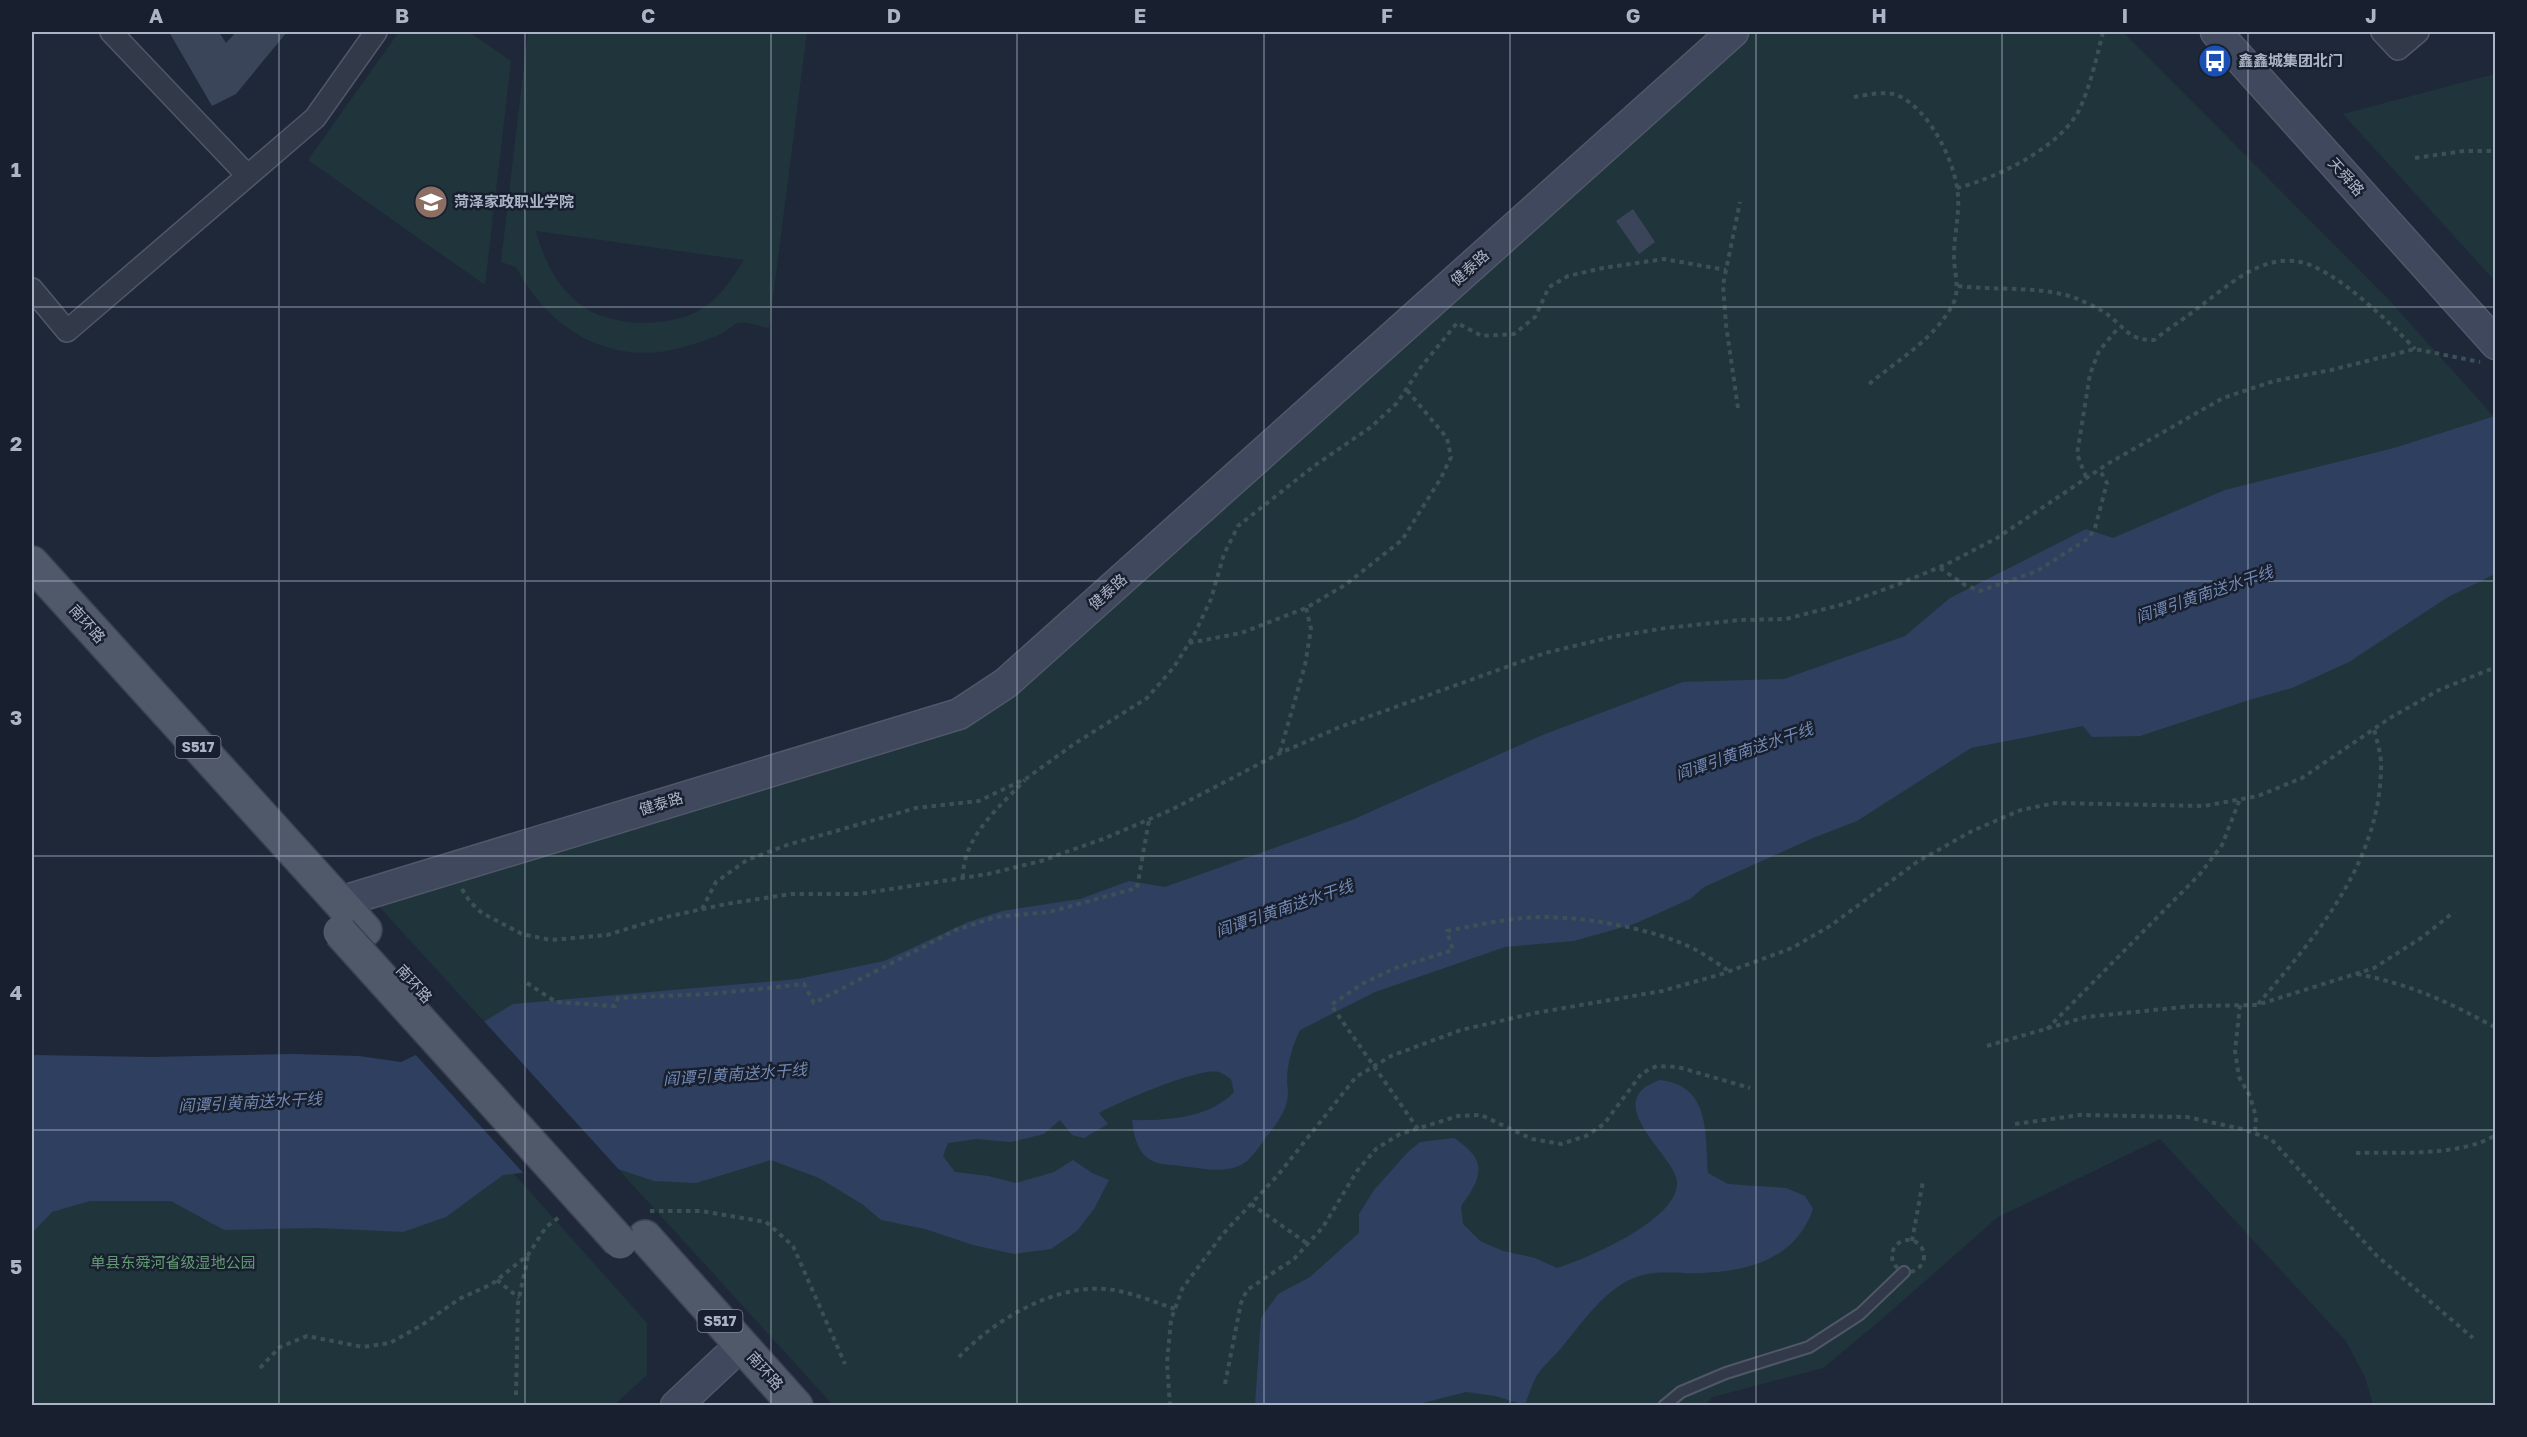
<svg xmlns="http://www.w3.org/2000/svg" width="2527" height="1437" viewBox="0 0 2527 1437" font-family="'Golos Text','Noto Sans SC',sans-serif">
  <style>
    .green { fill: #20353b; fill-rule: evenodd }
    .water { fill: #2f3f60 }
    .pier { fill: #1f2839 }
    .building { fill: #3a455a }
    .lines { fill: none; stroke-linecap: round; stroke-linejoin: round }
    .lane-casing { stroke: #505768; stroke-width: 14 }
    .street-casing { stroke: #505768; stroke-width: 24 }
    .secondary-casing { stroke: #505768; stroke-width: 33 }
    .primary-casing { stroke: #3c4353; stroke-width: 36 }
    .path { stroke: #3b5155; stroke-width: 4; stroke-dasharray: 4.5 4.5; stroke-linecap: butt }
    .lane { stroke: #323a4a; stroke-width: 10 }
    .street { stroke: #323a4a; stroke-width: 21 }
    .secondary { stroke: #40485d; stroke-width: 30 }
    .primary { stroke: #50596a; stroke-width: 33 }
    .primary-bridge-casing { stroke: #3c4353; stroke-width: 36; stroke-linecap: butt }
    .primary-bridge { stroke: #50596a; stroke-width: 33 }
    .grid { fill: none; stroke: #acb4c7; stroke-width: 1.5; stroke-opacity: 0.55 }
    .labels { text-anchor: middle; stroke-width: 5; stroke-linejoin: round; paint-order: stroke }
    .shield { fill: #181f2e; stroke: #808799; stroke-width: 1.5 }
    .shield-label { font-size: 14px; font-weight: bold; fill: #acb4c7 }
    .poi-label { font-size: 15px; font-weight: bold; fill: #acb4c7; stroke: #181f2e; text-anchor: start }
    .street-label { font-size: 15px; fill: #acb4c7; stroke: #181f2e }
    .park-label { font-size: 15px; fill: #629973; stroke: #181f2e }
    .water-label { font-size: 16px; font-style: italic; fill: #7288b2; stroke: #181f2e }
    .neatline { fill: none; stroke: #acb4c7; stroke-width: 2 }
    .grid-label { font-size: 20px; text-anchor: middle; font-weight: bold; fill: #acb4c7 }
  </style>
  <rect width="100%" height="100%" fill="#1f2839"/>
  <g class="green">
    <path d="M399,32H469L511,61L485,285L308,160Z"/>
    <path d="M528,32H807L769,328C761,327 746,321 738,323C734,324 729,329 726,331C713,338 698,343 683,347C612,368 549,330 516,267L501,262ZM536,232V231L744,260C733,277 721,297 703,308C671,329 606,328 577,302C555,284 544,259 536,232Z"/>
    <path d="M1733,32H2123L2390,301L2495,418V1405H2373L2365,1377L2346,1341L2160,1139L1998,1217L1883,1318L1823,1368L1713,1397L1705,1405H833L367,893L959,714Z"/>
    <path d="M2495,74H2496L2495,281L2343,114Z"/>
    <path d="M32,1097L514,1174L647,1323V1375L614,1405H32Z"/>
  </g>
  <g class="water">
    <path d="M2495,416V574L2448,597L2349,662L2292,688L2249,700L2140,736L2092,737L2083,726L1971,748L1857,821L1813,838L1704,887L1690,899L1634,924L1574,941L1505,947L1375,992L1300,1030C1293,1045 1288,1060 1287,1078C1287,1085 1289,1094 1287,1101C1284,1114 1275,1126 1267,1136C1261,1144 1254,1155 1247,1161C1227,1177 1193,1166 1171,1165C1142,1164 1135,1146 1132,1120C1166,1121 1210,1118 1234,1092L1231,1079C1228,1077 1223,1073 1219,1072C1199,1067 1119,1102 1099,1113L1108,1124L1084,1138L1072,1135L1060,1120L1044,1134L1011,1142L976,1139L948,1143L943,1156L955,1172L988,1176L1016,1183L1054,1172L1073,1160L1092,1173L1109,1180L1094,1209L1077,1231L1051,1249L1014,1254L973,1245L925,1229L881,1220L862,1204L819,1178L771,1160L696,1183L654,1181L603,1164L503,1175L446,1217L403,1232L318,1228L224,1230L171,1201H90L52,1212L32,1233V1055L151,1057L293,1054L359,1056L401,1062L475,1027L513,1004L798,979L884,961L968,922L1002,911L1080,899L1129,881L1165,887L1352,820L1545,734L1683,682L1784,679L1905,636L1950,598L2086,529L2113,538L2225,490L2394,448Z"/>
    <path d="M1659,1080C1711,1085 1705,1134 1708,1173L1728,1184L1786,1188L1805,1196L1813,1209C1796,1258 1751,1271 1702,1273C1682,1274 1663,1270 1643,1275C1607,1284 1584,1321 1562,1347C1554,1357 1541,1367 1535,1379C1531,1387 1528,1396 1525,1405L1495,1396L1466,1392L1415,1405H1255L1261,1318L1278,1294L1310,1277L1359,1233V1214L1374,1190L1408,1152L1420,1142L1454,1138C1487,1160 1484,1175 1461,1206L1463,1224L1480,1241L1503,1251L1535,1258L1557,1268C1587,1259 1681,1219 1677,1181C1674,1157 1615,1114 1643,1089C1647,1085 1654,1083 1659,1080Z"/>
  </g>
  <path class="pier" d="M482,1019L622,1173L603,1167L526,1176L413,1052Z"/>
  <g class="building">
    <path d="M169,32H219L226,43L236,32H287L236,94L212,106Z"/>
    <path d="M1633,209L1655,242L1639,254L1616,221Z"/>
  </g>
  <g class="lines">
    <g class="lane-casing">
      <path id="lane" d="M1664,1406L1681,1392L1726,1373L1809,1347L1860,1314L1904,1272"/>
    </g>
    <g class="street-casing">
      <g id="street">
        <path d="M111,32L247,175"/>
        <path d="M2382,32L2398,49L2418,32"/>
        <path d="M32,289L67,331L315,118L376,32"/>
      </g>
    </g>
    <g class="secondary-casing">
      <g id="secondary">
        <path d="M2216,32L2496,344"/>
        <path d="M340,902L959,714L1006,683L1733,32"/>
        <path d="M676,1406L726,1359"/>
      </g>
    </g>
    <g class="primary-casing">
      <g id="primary">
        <path d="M32,563L365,930"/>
        <path d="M645,1237L796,1406"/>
      </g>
    </g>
    <g class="path">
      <path d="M1854,97C1867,95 1887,90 1899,96C1929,110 1952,157 1957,187C1961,210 1954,233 1954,256C1954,273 1961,290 1952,306C1933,340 1898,360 1869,384"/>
      <path d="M2415,158L2464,151H2496"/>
      <path d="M1957,188C1997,178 2064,146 2081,106C2091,83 2097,56 2103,32"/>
      <path d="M1958,286C1997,291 2041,285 2078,299C2086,303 2096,307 2104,312C2123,324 2127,341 2154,340C2169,328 2184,319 2198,308C2226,287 2258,257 2295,261C2332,265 2390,323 2415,349"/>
      <path d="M1738,408L1726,325L1723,285L1740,202"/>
      <path d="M2086,477L2077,454L2090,374L2099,351L2119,327"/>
      <path d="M1940,568L1965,585L1980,591L2037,571L2089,538L2095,528L2107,483L2099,469"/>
      <path d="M1189,643L1241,633L1306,608L1345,585L1402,540L1441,478L1451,457L1447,438L1406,389"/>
      <path d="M1280,752L1305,665L1311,629L1306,608"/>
      <path d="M963,878C962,838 999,807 1025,780"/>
      <path d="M462,889L470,902L482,913L522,934L551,940L607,935L666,917L726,904L791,894H859L988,874L1041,861L1103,839L1171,810L1280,753L1340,727L1545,653L1612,637L1666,628L1740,620L1786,619L1844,604L1899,584L1947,564L1997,538L2109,463L2223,398L2274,381L2331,370L2415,349L2480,362"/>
      <path d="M702,909L716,882L747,860L787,845L916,808L979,801L1027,778L1074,744L1147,698L1174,667L1194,635L1211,599L1224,554L1238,526L1314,466L1371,427L1397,403L1421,367L1457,323L1482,336L1514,334L1535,317L1549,287L1568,276L1603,268L1664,259L1726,270"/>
      <path d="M2357,974C2410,984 2449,1002 2496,1028"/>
      <path d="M527,983L556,1002L615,1006L618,998L711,994L804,984L814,1003L956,930L996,917L1049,912L1137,888L1149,820"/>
      <path d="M2258,1004C2316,936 2379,864 2381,769C2382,756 2377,742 2374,729"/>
      <path d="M2240,1005L2235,1051L2239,1077L2250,1096L2256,1117L2255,1133"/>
      <path d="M2047,1029L2200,874L2222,845L2240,799"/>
      <path d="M1987,1046L2086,1017L2193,1006L2257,1005L2374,968L2421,938L2454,912"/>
      <path d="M2015,1124L2080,1115L2187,1117L2242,1129L2271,1139L2377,1256L2473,1338"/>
      <path d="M1418,1129L1331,1005L1362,984L1393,969L1453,950L1447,931C1473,926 1499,920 1524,918C1570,913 1654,928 1694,949C1706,955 1718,964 1729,971"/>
      <path d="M2356,1153C2397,1152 2460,1157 2496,1135"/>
      <path d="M1251,1204L1308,1244"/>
      <path d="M650,1211H701L766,1222L793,1246L845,1364"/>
      <circle cx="1908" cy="1256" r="16"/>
      <path d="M1912,1241L1923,1181"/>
      <path d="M497,1280L519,1298"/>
      <path d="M959,1357C995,1319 1059,1281 1114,1290C1135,1294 1155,1302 1175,1309"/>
      <path d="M260,1368L280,1347L307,1336L363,1347L390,1343L422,1325L459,1299L492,1284L528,1255L546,1227L562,1215"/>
      <path d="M1225,1384L1241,1303L1247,1290L1294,1259L1323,1227L1357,1171L1376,1149L1400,1134L1458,1116L1481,1115L1532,1139L1561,1144L1586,1136L1604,1124L1642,1073L1657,1066L1678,1067L1750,1088"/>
      <path d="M516,1395L518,1303L528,1256"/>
      <path d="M1170,1406L1167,1363L1171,1320L1182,1289L1222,1235L1278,1175L1356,1077L1391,1056L1461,1030L1535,1013L1662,991L1722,974L1792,948L1830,926L1917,862L1972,831L2021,810L2055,803L2204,806L2258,796L2302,778L2390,718L2439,690L2496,667"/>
    </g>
    <use href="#lane" class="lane"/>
    <use href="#street" class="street"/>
    <use href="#secondary" class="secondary"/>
    <use href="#primary" class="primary"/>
    <g class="primary-bridge-casing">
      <path id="primary-bridge" d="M340,932L620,1242"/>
    </g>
    <use href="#primary-bridge" class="primary-bridge"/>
  </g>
  <path class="grid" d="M279,32V1406M525,32V1406M771,32V1406M1017,32V1406M1264,32V1406M1510,32V1406M1756,32V1406M2002,32V1406M2248,32V1406M32,307H2496M32,581H2496M32,856H2496M32,1130H2496"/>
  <defs>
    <g id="bus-disc" transform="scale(1.725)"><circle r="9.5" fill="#1a4fb4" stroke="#181f2e"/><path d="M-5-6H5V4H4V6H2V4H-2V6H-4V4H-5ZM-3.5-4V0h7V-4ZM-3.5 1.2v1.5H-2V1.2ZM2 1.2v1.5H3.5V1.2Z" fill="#fff"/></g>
    <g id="university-disc" transform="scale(1.725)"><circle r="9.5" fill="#8d6e63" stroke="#181f2e"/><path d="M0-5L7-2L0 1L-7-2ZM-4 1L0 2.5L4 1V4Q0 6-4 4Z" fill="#fff"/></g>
  </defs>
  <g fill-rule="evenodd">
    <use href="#bus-disc" x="2215" y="61"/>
    <use href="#university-disc" x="431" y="202"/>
  </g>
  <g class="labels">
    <g class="shield">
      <rect x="175.5" y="736" width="45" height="22" rx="4.5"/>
      <rect x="697.5" y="1310" width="45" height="22" rx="4.5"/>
    </g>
    <g class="shield-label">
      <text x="198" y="752">S517</text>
      <text x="720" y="1326">S517</text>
    </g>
    <g class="poi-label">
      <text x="2238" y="66">鑫鑫城集团北门</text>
      <text x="454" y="207">菏泽家政职业学院</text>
    </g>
    <g class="street-label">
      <text transform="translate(2346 177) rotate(48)" y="5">天舜路</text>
      <text transform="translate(1470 268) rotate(-42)" y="5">健泰路</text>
      <text transform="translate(1108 592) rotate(-42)" y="5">健泰路</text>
      <text transform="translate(87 624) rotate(48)" y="5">南环路</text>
      <text transform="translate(661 804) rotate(-17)" y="5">健泰路</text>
      <text transform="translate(414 984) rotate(48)" y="5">南环路</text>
      <text transform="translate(765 1371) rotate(48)" y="5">南环路</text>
    </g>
    <g class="park-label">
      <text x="173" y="1268">单县东舜河省级湿地公园</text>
    </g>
    <g class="water-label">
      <text transform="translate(2204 594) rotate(-19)" y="6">阎谭引黄南送水干线</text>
      <text transform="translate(1744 751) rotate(-19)" y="6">阎谭引黄南送水干线</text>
      <text transform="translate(1284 908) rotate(-19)" y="6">阎谭引黄南送水干线</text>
      <text transform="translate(735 1074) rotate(-4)" y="6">阎谭引黄南送水干线</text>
      <text transform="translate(250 1102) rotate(-3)" y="6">阎谭引黄南送水干线</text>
    </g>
  </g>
  <rect width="2527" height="1437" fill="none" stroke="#181f2e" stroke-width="66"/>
  <rect x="33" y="33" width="2461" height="1371" class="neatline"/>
  <g class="grid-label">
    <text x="156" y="23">A</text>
    <text x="402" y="23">B</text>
    <text x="648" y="23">C</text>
    <text x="894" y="23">D</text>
    <text x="1140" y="23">E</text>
    <text x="1387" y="23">F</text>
    <text x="1633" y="23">G</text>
    <text x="1879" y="23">H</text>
    <text x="2125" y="23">I</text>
    <text x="2371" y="23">J</text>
    <text x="16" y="177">1</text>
    <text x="16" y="451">2</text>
    <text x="16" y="725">3</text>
    <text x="16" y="1000">4</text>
    <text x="16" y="1274">5</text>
  </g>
</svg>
